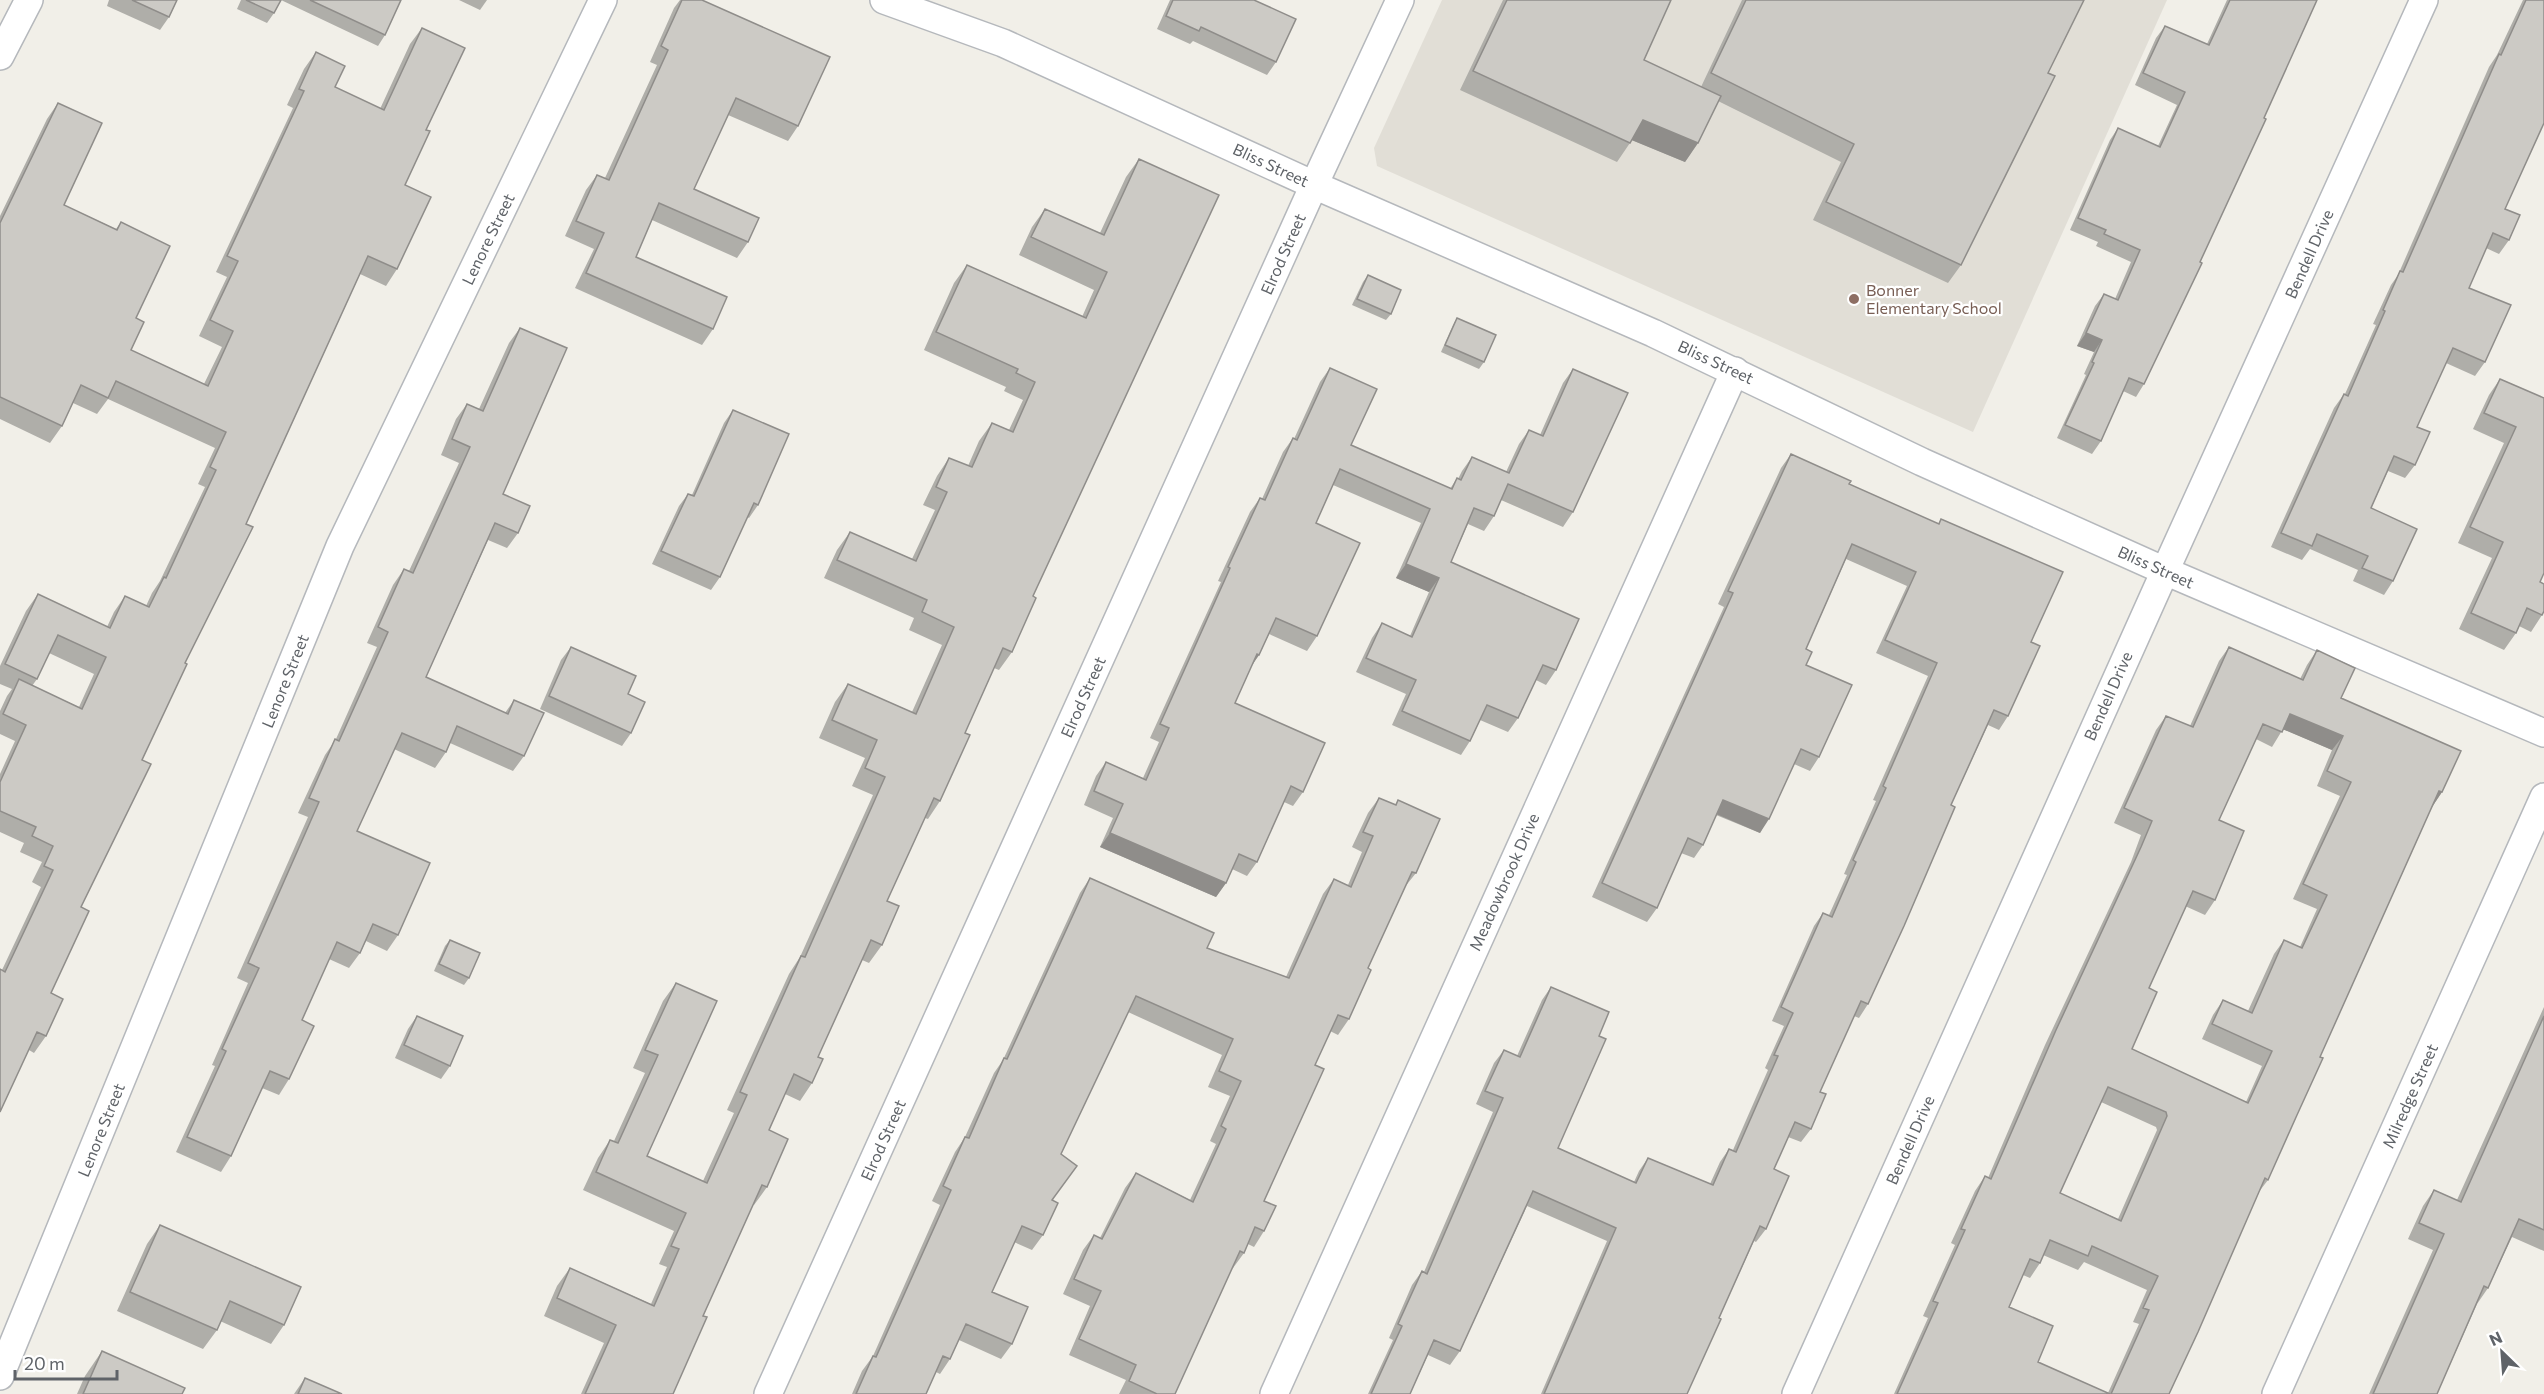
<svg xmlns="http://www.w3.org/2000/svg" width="2544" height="1394" viewBox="0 0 2544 1394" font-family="Commissioner,sans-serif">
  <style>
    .education { fill: #e1ded6 }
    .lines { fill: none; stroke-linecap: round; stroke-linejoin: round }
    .street-casing { stroke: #b5b8bc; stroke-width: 30 }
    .street { stroke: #fff; stroke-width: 27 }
    .wall { fill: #afaea9; fill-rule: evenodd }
    .shaded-wall { fill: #8f8d8a }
    .building { fill: #cccac5; stroke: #8f8d8a; stroke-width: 1.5; fill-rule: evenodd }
    .education-dot { fill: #8d6e63; stroke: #fff; stroke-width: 2 }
    .labels { text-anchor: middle; stroke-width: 4.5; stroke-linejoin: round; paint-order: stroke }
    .street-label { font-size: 16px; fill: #5f6368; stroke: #fff }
    .education-label { font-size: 16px; fill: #785e54; stroke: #fff; text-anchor: start }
  </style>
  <rect width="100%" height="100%" fill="#f1efe8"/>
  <path class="education" d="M1442,0H2167L1973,432L1377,166L1374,148Z"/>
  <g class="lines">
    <g class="street-casing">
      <g id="street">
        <path d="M884,0L1003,43L1314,185L1653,333L1922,462L2165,571L2544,733"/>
        <path d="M0,56L29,0"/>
        <path d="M0,1376L340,546L603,0"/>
        <path d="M768,1394L1314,185L1400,0"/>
        <path d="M1274,1394L1735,371"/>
        <path d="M1796,1394L2165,571L2424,0"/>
        <path d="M2276,1394L2544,797"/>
      </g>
    </g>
    <use href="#street" class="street"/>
  </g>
  <g class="wall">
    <path d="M109,0H177L169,17L160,30L107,6Z"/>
    <path d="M241,0H401L385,35L378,46L281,0L274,13L267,23L237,9Z"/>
    <path d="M459,0H487L480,10Z"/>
    <path d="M680,0H702L798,126L788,141L728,115L694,189L748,242L737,258L652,220L636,257L713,329L702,345L575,288L594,249L565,236L586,190L597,175L605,178L657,65L650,62L674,8Z"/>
    <path d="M1170,0H1254L1276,62L1267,75L1193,41L1190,44L1157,29Z"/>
    <path d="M1503,0H1671L1644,60L1701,87L1742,0H2084L2048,73L1961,265L1948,283L1813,220L1841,162L1718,101L1698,143L1685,162L1632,140L1617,162L1460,90Z"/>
    <path d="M2227,0H2317L2144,384L2136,397L2123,391L2101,441L2092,454L2057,438L2086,375L2084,374L2094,352L2077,346L2095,306L2104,294L2115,299L2131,262L2096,246L2098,242L2070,230L2110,140L2118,128L2158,146L2177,105L2135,85L2156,38L2165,26L2207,44Z"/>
    <path d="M2523,0H2544L2505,209L2509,240L2499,254L2486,248L2469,288L2485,362L2475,376L2446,363L2417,427L2415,465L2405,478L2388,471L2371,508L2393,581L2384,595L2353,581L2358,570L2310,549L2302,560L2271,547L2334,408L2344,394H2345L2376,325L2373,324L2391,285L2398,275L2489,67L2497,55Z"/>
    <path d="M422,28L426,130L405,185L397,269L386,286L360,274L246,524L142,760L81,907L51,993L46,1036L34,1053L29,1050L2,970L41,887L32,882L42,862L20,852L24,843L0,832V774L15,741L0,734V711L7,696L12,689L0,684V666L26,611L38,594L107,627L114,612L125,596L146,606L152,593L160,581L205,487L198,484L215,448L108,399L97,414L73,403L62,426L50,443L0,419V216L47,119L58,103L64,205L116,229L121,222L136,318L131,350L204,384L222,347L199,336L227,277L216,272L293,108L287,105L304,69L316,52L335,87L380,109L410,44ZM49,653L94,674L79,707L32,686L37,679Z"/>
    <path d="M1139,159L1033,596L1012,652L999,670L994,668L965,733L940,801L928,819L925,818L887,901L882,945L869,963L862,960L818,1057L812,1083L800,1101L785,1094L769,1130L767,1187L754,1205H753L703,1316L673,1394H581L604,1343L544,1316L557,1286L570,1268L651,1304L667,1267L659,1264L674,1231L583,1190L598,1158L610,1140L614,1141L645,1073L633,1068L663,1001L676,983L647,1156L703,1181L734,1113L727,1110L789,974L800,957L873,795L852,786L865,758L819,738L835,702L848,684L912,712L942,645L909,630L914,618L824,578L837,550L850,532L912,559L935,510L923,505L937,476L949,458L968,466L979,441L992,423L1009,430L1023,400L1004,391L1006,387L924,350L954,283L967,265L1082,317L1094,290L1019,255L1032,227L1045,209L1100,233L1126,177Z"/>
    <path d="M1368,275L1391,314L1386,320L1352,305L1363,282Z"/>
    <path d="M1457,318L1484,362L1479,369L1441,352L1453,325Z"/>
    <path d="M520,328L503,494L518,533L507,548L488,540L426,677L505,713L514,700L524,756L513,771L450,743L446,752L435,768L394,749L357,831L398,935L387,951L366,941L360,953L349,968L329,959L302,1020L289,1079L279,1095L262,1088L231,1156L221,1172L176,1152L215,1066L212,1065L248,983L237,978L308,817L298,813L325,755L336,739L377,647L367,643L393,585L404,569L409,571L459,463L441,455L456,419L467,404L479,409L509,343Z"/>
    <path d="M1330,368L1351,445L1450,489L1457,478L1458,479L1462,471L1472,457L1506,472L1519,444L1529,430L1540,435L1563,383L1573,369V512L1563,527L1501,500L1494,516L1484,531L1468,524L1451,562L1556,670L1546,685L1536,680L1518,718L1508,732L1480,720L1470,741L1461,755L1392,725L1406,694L1356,672L1372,638L1382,623L1410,636L1429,592L1396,578L1421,523L1333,485L1316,523L1317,636L1307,651L1269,634L1259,655L1251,667L1235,703L1303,792L1293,806L1284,802L1257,862L1247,876L1232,869L1226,883L1216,897L1100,847L1113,818L1084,805L1096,776L1106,762L1143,778L1159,742L1150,738L1221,582L1218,581L1250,512L1260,498L1262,499L1283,452L1293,438L1294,439L1320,382Z"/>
    <path d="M2500,379L2544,398L2540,582L2542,615L2531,632L2519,626L2516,633L2504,650L2459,629L2492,558L2458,543L2504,443L2473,429L2489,395Z"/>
    <path d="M733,410L758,505L749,518L747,517L720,577L711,590L652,564L679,506L688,494L692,495L724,423Z"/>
    <path d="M1791,454L1849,484L1938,524L1941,519L2031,642L2008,716L1999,730L1988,725L1951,805L1868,1004L1859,1018L1854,1016L1820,1092L1811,1129L1801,1142L1788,1137L1774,1169L1766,1229L1756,1242L1754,1241L1719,1318L1687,1394H1541L1607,1241L1527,1206L1460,1351L1450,1365L1428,1355L1410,1394H1368L1393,1340L1389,1338L1412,1285L1422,1271L1424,1272L1493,1112L1476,1104L1494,1063L1504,1050L1517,1056L1542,1000L1551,987L1599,1036L1558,1148L1634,1182L1639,1171L1648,1158L1710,1184L1720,1162L1729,1149L1733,1150L1768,1070L1765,1068L1784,1026L1772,1021L1814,926L1823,913L1829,915L1847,875L1844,874L1876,801L1873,800L1928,676L1876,653L1907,586L1846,559L1806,649V665L1819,757L1810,771L1794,764L1760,833L1716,815L1703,845L1694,858L1681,853L1657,908L1647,922L1592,897L1724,607L1718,604L1781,468Z"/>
    <path d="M571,647L628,694L631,733L622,746L540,709L561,660Z"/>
    <path d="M2229,647L2300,679L2307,665L2317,650L2341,698L2442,792L2432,807L2320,1057L2268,1180L2258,1193L2169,1394H1894L1928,1318L1923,1316L1955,1245L1951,1243L1975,1191L1985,1176L1988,1178L2045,1045L2131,862L2141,835L2114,823L2156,730L2166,716L2190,726L2219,661ZM2283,729L2332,750L2317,786L2340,796L2293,899L2317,909L2300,947L2284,940L2274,954L2248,1011L2223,1000L2213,1015L2202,1039L2262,1066L2246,1102L2132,1049L2149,988L2185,906L2205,915L2215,900L2219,820L2256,739L2272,747ZM2101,1102L2156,1127L2157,1130L2118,1219L2060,1193ZM2043,1255L2078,1270L2084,1262L2147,1290L2133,1322L2139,1324L2108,1393L2038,1362L2009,1307L2023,1275L2030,1278L2040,1263Z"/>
    <path d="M1379,798L1395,805L1398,800L1416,873L1404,888L1368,968L1349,1019L1338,1035L1330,1031L1315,1065L1264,1201V1231L1254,1247L1248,1244L1244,1253L1233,1268H1232L1175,1394H1119L1126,1380L1069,1355L1090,1306L1063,1294L1083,1250L1094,1235L1100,1238L1125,1188L1136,1173L1190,1200L1216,1144L1210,1141L1230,1096L1208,1087L1222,1055L1128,1012L1061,1154L1053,1200L1043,1235L1032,1250L1014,1242L992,1292L1012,1344L1001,1359L959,1340L950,1359L940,1374L936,1372L926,1394H852L862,1371L873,1356L940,1205L932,1201L955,1152L965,1137L994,1073L1003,1060L1080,893L1090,878L1207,948L1286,977L1323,894L1334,879L1348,885L1362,852L1352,847L1368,813Z"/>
    <path d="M450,940L469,978L464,985L434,971L445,946Z"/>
    <path d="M2544,1007V1251L2512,1237L2488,1288L2477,1304L2437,1394H2369L2433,1250L2408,1239L2423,1206L2434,1190L2457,1200Z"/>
    <path d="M417,1016L450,1066L441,1079L395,1058L408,1029Z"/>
    <path d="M160,1225L284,1325L271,1344L220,1321L217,1330L203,1349L117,1311L147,1244Z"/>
    <path d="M102,1351L182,1394H77L85,1376Z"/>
    <path d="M305,1378L342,1394H294Z"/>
  </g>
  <g class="shaded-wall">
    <path d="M1643,120L1698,143L1685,162L1629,139Z"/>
    <path d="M2086,333L2102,340L2094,352L2077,346Z"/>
    <path d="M1406,564L1439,578L1429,592L1396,578Z"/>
    <path d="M1257,654L1259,655L1249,669Z"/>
    <path d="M2290,714L2343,736L2332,750L2280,728Z"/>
    <path d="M2439,791L2442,792L2432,807Z"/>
    <path d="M1723,800L1769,819L1760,833L1714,813Z"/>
    <path d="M1110,833L1226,883L1216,897L1100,847Z"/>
  </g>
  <g class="building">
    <path d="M132,0H177L169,17Z"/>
    <path d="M246,0H281L274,13Z"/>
    <path d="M310,0H401L385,35Z"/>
    <path d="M682,0H702L830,57L798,126L736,98L694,189L759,218L748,242L659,203L636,257L727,297L713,329L586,273L604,233L576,221L597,175L609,180L668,50L661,46Z"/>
    <path d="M1173,0H1254L1296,19L1276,62L1201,27L1199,31L1166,16Z"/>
    <path d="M1507,0H1671L1644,60L1721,96L1698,143L1643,120L1630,143L1473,71Z"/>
    <path d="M1746,0H2084L2048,73L2055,76L1961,265L1826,202L1854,144L1711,73Z"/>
    <path d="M2230,0H2317L2264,118L2266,119L2200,262L2202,263L2144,384L2129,378L2101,441L2065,425L2094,363L2092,362L2102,340L2086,333L2104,294L2118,300L2140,250L2104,234L2106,230L2078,218L2118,128L2160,147L2185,92L2143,73L2165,26L2209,45Z"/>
    <path d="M2526,0H2544V123L2505,209L2520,215L2509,240L2493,233L2469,288L2511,305L2485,362L2453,348L2417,427L2430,432L2415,465L2394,456L2371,508L2417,529L2393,581L2362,568L2368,556L2317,534L2312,546L2281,533L2344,394L2348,396L2385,311L2383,310L2400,271L2403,272L2499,54L2501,55Z"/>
    <path d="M422,28L465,48L426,130L430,131L405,185L431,197L397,269L368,256L246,524L253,527L185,663L187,664L142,760L151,764L81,907L89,911L51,993L63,999L46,1036L37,1032L0,1112V969L5,972L53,870L44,866L53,846L32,836L36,827L0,811V782L26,725L3,714L19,679L82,709L106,657L58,635L37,679L5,664L38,594L110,628L125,596L149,607L164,577L166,578L216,470L210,467L226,432L116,381L108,398L81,385L62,426L0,397V223L58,103L102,123L64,205L117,230L121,222L170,246L136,318L144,322L131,350L208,386L233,331L210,320L238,261L227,256L304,91L299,89L316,52L345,66L335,87L384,110Z"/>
    <path d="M1139,159L1219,195L1033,596L1036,598L1012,652L1003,648L965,733L970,735L940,801L934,798L887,901L899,906L882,945L871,940L818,1057L823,1059L812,1083L794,1074L769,1130L788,1139L767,1187L762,1185L703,1316L707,1317L673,1394H585L616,1325L557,1298L570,1268L654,1306L679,1249L671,1246L686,1213L596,1172L610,1140L618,1143L658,1055L645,1050L676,983L717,1001L647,1156L707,1183L747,1095L740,1092L801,956L805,957L885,777L865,768L877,740L832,720L848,684L916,714L954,627L922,612L927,600L837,560L850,532L916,561L947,492L936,487L949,458L972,467L992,423L1013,432L1035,382L1016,373L1018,369L936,332L967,265L1086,318L1107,272L1031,237L1045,209L1104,235Z"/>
    <path d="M1368,275L1401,290L1391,314L1357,299Z"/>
    <path d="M1457,318L1496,335L1484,362L1445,345Z"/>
    <path d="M520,328L567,348L503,494L530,506L518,533L495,523L426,677L508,714L514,700L544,713L524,756L457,726L446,752L402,733L357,831L430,863L398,935L373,924L360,953L337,942L302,1020L314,1026L289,1079L270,1071L231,1156L187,1137L226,1051L222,1049L259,968L248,963L319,802L309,798L335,739L339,741L388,632L378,627L404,569L413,573L470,447L452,439L467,404L483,411Z"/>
    <path d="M1330,368L1377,389L1351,445L1452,489L1457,478L1461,480L1472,457L1509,473L1529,430L1543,436L1573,369L1628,393L1573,512L1508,484L1494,516L1474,508L1451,562L1579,619L1556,670L1543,665L1518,718L1487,705L1470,741L1402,711L1416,680L1366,658L1382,623L1412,637L1439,578L1406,564L1430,509L1340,469L1316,523L1360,543L1317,636L1276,618L1259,655L1257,654L1235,703L1325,743L1303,792L1291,786L1257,862L1239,854L1226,883L1110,833L1123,804L1094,791L1106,762L1146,780L1169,728L1160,724L1230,568L1228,567L1260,498L1265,500L1293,438L1297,440Z"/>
    <path d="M2500,379L2544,398V573L2540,582L2544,584V611L2542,615L2527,608L2516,633L2471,613L2503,542L2470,527L2516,427L2484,413Z"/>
    <path d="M733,410L789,434L758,505L754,503L720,577L661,551L688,494L694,496Z"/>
    <path d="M1791,454L1851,481L1849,484L1939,524L1941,519L2063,572L2031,642L2040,646L2008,716L1994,710L1951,805L1955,807L1904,926L1868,1004L1861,1001L1820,1092L1826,1094L1811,1129L1795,1122L1774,1169L1789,1176L1766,1229L1760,1226L1719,1318L1721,1319L1687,1394H1544L1616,1228L1533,1191L1460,1351L1434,1340L1410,1394H1371L1402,1326L1398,1324L1422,1271L1427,1274L1503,1098L1485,1091L1504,1050L1520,1057L1551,987L1609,1012L1599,1036L1606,1039L1558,1148L1636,1183L1648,1158L1713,1185L1729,1149L1736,1152L1778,1056L1774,1055L1793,1013L1781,1007L1823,913L1832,917L1856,862L1853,860L1886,788L1883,786L1937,663L1885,640L1916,572L1852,544L1806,649L1812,652L1806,665L1852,685L1819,757L1801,749L1769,819L1723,800L1703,845L1688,838L1657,908L1602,883L1733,593L1728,591Z"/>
    <path d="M571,647L636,676L628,694L645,702L631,733L549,696Z"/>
    <path d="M2229,647L2303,680L2317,650L2355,668L2341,698L2461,751L2442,792L2439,791L2320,1057L2323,1058L2297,1115L2268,1180L2265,1178L2198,1332L2169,1394H2111L2149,1310L2143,1308L2158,1276L2092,1246L2088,1256L2050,1240L2040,1263L2030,1259L2009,1307L2053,1326L2038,1362L2110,1394H1897L1938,1303L1933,1301L1965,1230L1961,1229L1985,1176L1991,1179L2056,1030L2141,847L2152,821L2124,808L2166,716L2193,727ZM2290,714L2343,736L2327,771L2351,782L2303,884L2327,895L2302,948L2284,940L2252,1013L2223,1000L2212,1024L2272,1051L2248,1103L2132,1049L2157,992L2149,988L2193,891L2215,900L2244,831L2219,820L2263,724L2282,732ZM2108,1087L2166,1112L2167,1116L2121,1221L2060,1193Z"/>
    <path d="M1379,798L1396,805L1398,800L1440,819L1416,873L1412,872L1368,968L1371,970L1349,1019L1338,1015L1315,1065L1324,1069L1264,1201L1276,1206L1264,1231L1255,1227L1244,1253L1240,1251L1175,1394H1157L1129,1381L1136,1365L1079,1339L1101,1291L1074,1279L1094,1235L1102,1239L1136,1173L1193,1202L1226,1129L1221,1126L1241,1081L1219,1071L1233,1039L1136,996L1061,1154L1077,1166L1052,1200L1058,1203L1043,1235L1022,1226L992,1292L1028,1307L1012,1344L966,1324L950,1359L943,1356L926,1394H856L873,1356L876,1357L951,1190L943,1186L965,1137L969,1138L1004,1058L1007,1059L1090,878L1214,933L1207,948L1289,978L1334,879L1351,887L1373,836L1363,832Z"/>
    <path d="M450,940L480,953L469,978L439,964Z"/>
    <path d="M417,1016L463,1036L450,1066L404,1045Z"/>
    <path d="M2544,1016V1230L2519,1219L2488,1288L2484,1286L2437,1394H2373L2444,1234L2419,1223L2434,1190L2461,1202Z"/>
    <path d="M160,1225L301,1287L284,1325L230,1301L217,1330L130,1292Z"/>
    <path d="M102,1351L185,1388L182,1394H83Z"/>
    <path d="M305,1378L342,1394H298Z"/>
  </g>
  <circle class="education-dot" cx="1854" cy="299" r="6"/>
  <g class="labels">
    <g class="street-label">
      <text transform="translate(1271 165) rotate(25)" y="6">Bliss Street</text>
      <text transform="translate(488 239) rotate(-64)" y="6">Lenore Street</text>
      <text transform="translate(1283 254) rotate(-66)" y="6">Elrod Street</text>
      <text transform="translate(2309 254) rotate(-66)" y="6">Bendell Drive</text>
      <text transform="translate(1716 362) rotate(25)" y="6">Bliss Street</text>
      <text transform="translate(2156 567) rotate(24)" y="6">Bliss Street</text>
      <text transform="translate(285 681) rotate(-68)" y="6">Lenore Street</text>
      <text transform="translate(2108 696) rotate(-66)" y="6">Bendell Drive</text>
      <text transform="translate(1083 697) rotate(-66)" y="6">Elrod Street</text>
      <text transform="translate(1504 882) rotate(-66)" y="6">Meadowbrook Drive</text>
      <text transform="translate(2410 1096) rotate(-66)" y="6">Milredge Street</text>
      <text transform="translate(101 1130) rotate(-68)" y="6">Lenore Street</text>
      <text transform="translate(883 1140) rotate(-66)" y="6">Elrod Street</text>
      <text transform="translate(1910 1140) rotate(-66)" y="6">Bendell Drive</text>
    </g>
    <g class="education-label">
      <text x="1866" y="296">Bonner<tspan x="1866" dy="18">Elementary School</tspan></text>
    </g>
  </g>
  <g transform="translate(2502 1352) rotate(335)" stroke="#ffffff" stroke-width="4.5" paint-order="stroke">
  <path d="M0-4.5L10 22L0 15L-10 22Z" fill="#5f6368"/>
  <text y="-9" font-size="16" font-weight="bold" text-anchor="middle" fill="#5f6368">N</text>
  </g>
  <path d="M15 1370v9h102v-9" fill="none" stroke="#5f6368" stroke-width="3"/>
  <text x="24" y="1370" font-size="18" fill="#5f6368" stroke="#ffffff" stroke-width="4.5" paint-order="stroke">20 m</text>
</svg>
